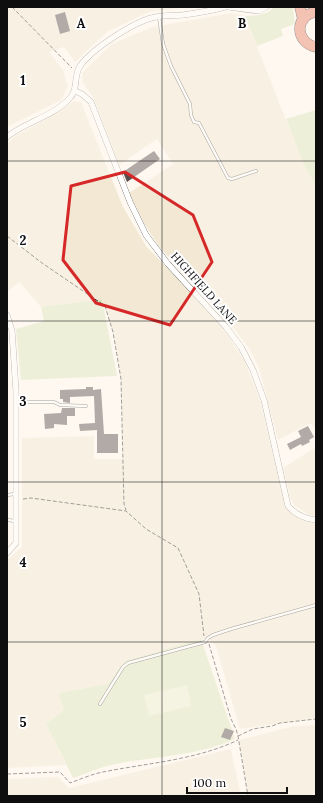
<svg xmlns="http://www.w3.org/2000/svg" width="323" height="803" viewBox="0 0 323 803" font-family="Lora,serif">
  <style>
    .farmland { fill: #f2e8d3 }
    .green { fill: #dce5bd }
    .pitch { fill: #eaedce }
    .building { fill: #564d4c }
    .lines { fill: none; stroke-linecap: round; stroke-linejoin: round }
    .lane-casing { stroke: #414141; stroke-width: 3.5 }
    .street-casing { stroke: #414141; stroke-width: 6 }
    .highway-casing { stroke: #1f1f1f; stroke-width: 11 }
    .path { stroke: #303030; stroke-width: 1; stroke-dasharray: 4 2; stroke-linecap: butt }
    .lane { stroke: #fff; stroke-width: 2.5 }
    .street { stroke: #fff; stroke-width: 5.5 }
    .highway { stroke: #e78266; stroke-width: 10 }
    .marked { fill: none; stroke: #d62828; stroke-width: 3; stroke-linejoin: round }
    .grid { fill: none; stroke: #0e0e0e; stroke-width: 1; stroke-opacity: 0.55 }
    .labels { text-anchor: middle; stroke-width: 4; stroke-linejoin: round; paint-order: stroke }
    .street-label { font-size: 11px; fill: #0e0e0e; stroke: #fff }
    .grid-label { font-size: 13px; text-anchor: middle; font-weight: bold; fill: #0e0e0e; stroke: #fff; stroke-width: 4; stroke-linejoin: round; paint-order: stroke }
  </style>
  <rect width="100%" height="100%" fill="#fef8f1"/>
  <g class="farmland">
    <path d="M7,7H188L149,12L107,32L75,62L64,47L49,52L63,70L68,87L61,100L7,127Z"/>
    <path d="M231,13L245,16L303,163L316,187V431L311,423L278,440L259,368L251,351L225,317L183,274L159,246L144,223L129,193L173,164L157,139L119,165L93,97L83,83L82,73L91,64L112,44L152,27Z"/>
    <path d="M74,101L81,102L123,207L146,246L211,314L230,338L245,362L260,400L285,506L292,513L316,524V718L240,729L216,646L207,638L125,661L107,684L58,693L64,710L46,724L66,765L7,768V560L22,547V438L94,436V459H123L121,379L113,332L102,299L41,307L19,282L7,292V143L15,136L43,121Z"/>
    <path d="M316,447V516L309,515L294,505L290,497L283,468Z"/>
    <path d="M316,725V796H248L239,740L294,726Z"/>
    <path d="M231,749L241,796H7V779L58,777L69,788Z"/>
  </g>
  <g class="green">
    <path d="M274,7H293L295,24L281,29L283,36L257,46L245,16C254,16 268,15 274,7Z"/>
    <path d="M316,110V187L303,163L286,119Z"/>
    <path d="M102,299L117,376L21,380L16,329L44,321L41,307Z"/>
    <path d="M201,639L235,739C196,757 152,756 111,765C98,768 85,774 73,778L46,724L64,710L58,693L107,684L125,661Z"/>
  </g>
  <path class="pitch" d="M187,685L191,706L149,716L144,695Z"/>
  <g class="building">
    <path d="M65,12L70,31L60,34L55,15Z"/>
    <path d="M154,151L160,159L127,182L123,172Z"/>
    <path d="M86,387H93V390L101,389L104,434H118V453H97V430L80,431L79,424L95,423L94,396L70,397V403L63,402V399H60V390L86,389Z"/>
    <path d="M62,408H75V416H67V425L54,424V428L45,429L44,414L61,413Z"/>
    <path d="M308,426L314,437L309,440L310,442L302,446L301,444L290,450L287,444L301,437L298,431Z"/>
    <path d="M225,728L234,731L230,740L221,737Z"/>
  </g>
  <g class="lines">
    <g class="lane-casing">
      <g id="lane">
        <path d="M159,17L163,44L171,66L190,104L191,115L194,122L199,123L228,178L232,179L256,171"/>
        <path d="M17,402H54L60,405L86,406"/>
        <path d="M7,495L15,494"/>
        <path d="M7,520L16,521"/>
        <path d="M100,704L123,667L128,663L205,642L208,638L213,635L231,629L316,605"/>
      </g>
    </g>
    <g class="street-casing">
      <g id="street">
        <path d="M229,7L259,11L266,7"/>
        <path d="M75,91L82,94L91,102L130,202L146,235L168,264L226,327L241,347L253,370L264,400L288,506C295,514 306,519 316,520"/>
        <path d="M7,137C25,122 52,117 69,99C79,89 73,77 80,66C92,49 136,20 156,17C165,15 174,16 183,15C197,13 211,11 225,7"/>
        <path d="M7,315L12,331L16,391V543L7,553"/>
      </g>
    </g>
    <g class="highway-casing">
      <g id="highway">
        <path d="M300,7L303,20"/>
        <path d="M316,12C294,15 295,43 316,47"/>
      </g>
    </g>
    <g class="path">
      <path d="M12,7L72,68"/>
      <path d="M7,236L42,263L105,306L113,332L121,379L124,504L126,510"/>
      <path d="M23,499L31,498L126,511L146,529L178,548L199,594L204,636"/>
      <path d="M209,644L231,719L236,729L238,736L248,796"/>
      <path d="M238,736L253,729L272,726L280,723L316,719"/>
      <path d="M7,774L60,772L70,783C81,779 92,774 103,772C148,763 196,760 238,740"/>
    </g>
    <use href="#lane" class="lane"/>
    <use href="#street" class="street"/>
    <use href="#highway" class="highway"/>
  </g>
  <path d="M0 0H323V803H0ZM125,172L193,215L212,262L170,325L96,303L63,260L71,186Z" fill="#fef8f1" fill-opacity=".55" fill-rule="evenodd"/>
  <path class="marked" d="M125,172L193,215L212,262L170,325L96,303L63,260L71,186Z"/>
  <path class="grid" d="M162,7V796M7,161H316M7,321H316M7,482H316M7,642H316"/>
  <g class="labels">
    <g class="street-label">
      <text transform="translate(204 288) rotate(48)" y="4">HIGHFIELD LANE</text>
    </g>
  </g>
  <g class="grid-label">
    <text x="81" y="28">A</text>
    <text x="242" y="28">B</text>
    <text x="23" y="85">1</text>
    <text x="23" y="245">2</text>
    <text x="23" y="406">3</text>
    <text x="23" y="567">4</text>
    <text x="23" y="727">5</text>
  </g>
  <rect width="323" height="803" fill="none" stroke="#0e0e0e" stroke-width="16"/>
  <path d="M187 787v6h100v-6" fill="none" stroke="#0e0e0e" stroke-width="2"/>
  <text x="193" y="787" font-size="12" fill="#0e0e0e" stroke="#ffffff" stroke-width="3" paint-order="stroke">100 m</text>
</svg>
